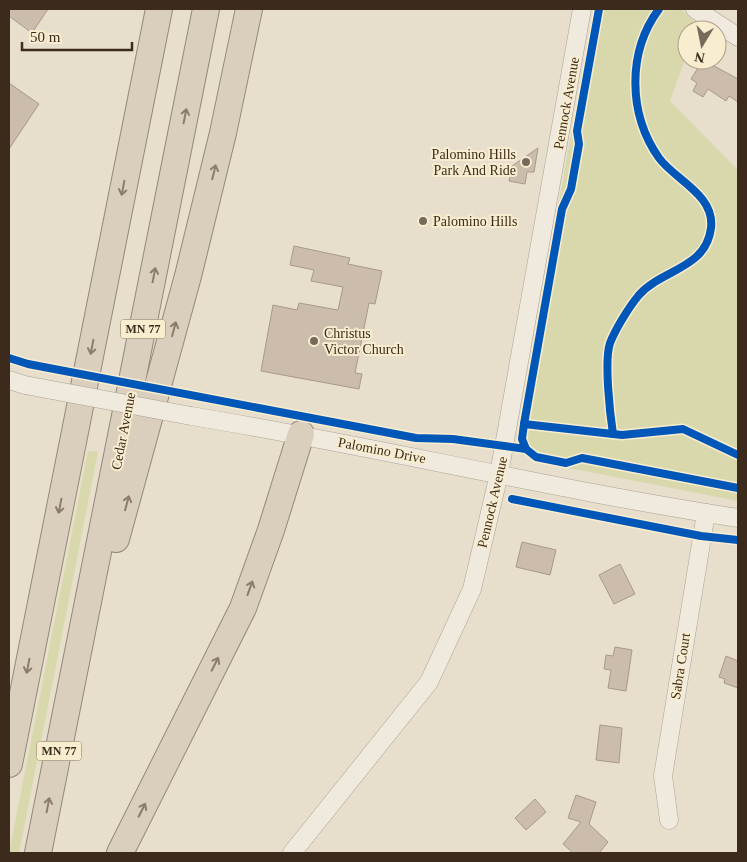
<svg xmlns="http://www.w3.org/2000/svg" width="747" height="862" viewBox="0 0 747 862" font-family="Georgia,serif">
  <style>
    .green { fill: #d8d8ac }
    .building { fill: #ccbcac; stroke: #a7998b }
    .lines { fill: none; stroke-linecap: round; stroke-linejoin: round }
    .minor-casing { stroke: #aca395; stroke-width: 19 }
    .highway-casing { stroke: #91897c; stroke-width: 28 }
    .minor { stroke: #efe9de; stroke-width: 18 }
    .highway { stroke: #dacebc; stroke-width: 26 }
    .minor-bridge-casing { stroke: #aca395; stroke-width: 19; stroke-linecap: butt }
    .minor-bridge { stroke: #efe9de; stroke-width: 18 }
    .cycleway-casing { stroke: #f9edd0; stroke-width: 11 }
    .cycleway { stroke: #0057b8; stroke-width: 8 }
    .oneway { stroke: #8b7c6c }
    .poi-dot { fill: #786a5a; stroke: #f9edd0; stroke-width: 2 }
    .labels { text-anchor: middle; stroke-width: 4; stroke-linejoin: round; paint-order: stroke }
    .shield { fill: #f9edd0; stroke: #756552; stroke-width: 1 }
    .shield-label { font-size: 12px; font-weight: bold; fill: #3c2b1c }
    .street-label { font-size: 14px; fill: #3c2b1c; stroke: #f9edd0 }
    .poi-label { font-size: 14px; fill: #3c2b1c; stroke: #f9edd0; text-anchor: start }
  </style>
  <rect width="100%" height="100%" fill="#e7dfcc"/>
  <g class="green">
    <path d="M594,9H681L699,26L697,30H687V54L670,101L738,170V501L533,461L516,438Z"/>
    <path d="M88,451L98,452L19,853H9Z"/>
  </g>
  <g class="building">
    <path d="M9,9H48L32,33L9,16Z"/>
    <path d="M703,60L738,79V102L729,96L726,101L708,89L703,97L693,91L697,83L691,79Z"/>
    <path d="M9,83L39,104L9,149Z"/>
    <path d="M538,148L534,172H527L525,184L509,181L512,166Z"/>
    <path d="M294,246L350,258L348,264L382,271L375,304L369,303L355,373L362,374L359,389L261,371L273,305L297,310L299,303L338,310L343,287L311,281L314,270L290,265Z"/>
    <path d="M522,542L556,550L550,575L516,567Z"/>
    <path d="M620,564L635,594L614,604L599,575Z"/>
    <path d="M615,647L632,650L626,691L608,688L611,670L604,669L606,655L613,656Z"/>
    <path d="M726,656L738,661V688L724,683L725,679L719,677Z"/>
    <path d="M600,725L622,728L619,763L596,760Z"/>
    <path d="M576,795L596,802L589,824L608,842L599,853H573L563,844L581,822L568,818Z"/>
    <path d="M535,799L546,812L526,830L515,818Z"/>
  </g>
  <g class="lines">
    <g class="minor-casing">
      <g id="minor">
        <path d="M695,9L738,37"/>
        <path d="M9,380L25,385"/>
        <path d="M191,416C374,446 555,490 738,518"/>
        <path d="M669,820L663,776L706,513"/>
        <path d="M292,853L429,682L472,589L499,474L582,9"/>
      </g>
    </g>
    <g class="highway-casing">
      <g id="highway">
        <path d="M116,539L188,276L223,133L249,9"/>
        <path d="M9,764L159,9"/>
        <path d="M38,853L206,9"/>
        <path d="M120,853L243,608L271,530L301,434"/>
      </g>
    </g>
    <use href="#minor" class="minor"/>
    <use href="#highway" class="highway"/>
    <g class="minor-bridge-casing">
      <path id="minor-bridge" d="M25,385L191,416"/>
    </g>
    <use href="#minor-bridge" class="minor-bridge"/>
    <g class="cycleway-casing">
      <g id="cycleway">
        <path d="M9,358L28,364L416,438L453,439L526,449L536,457L566,463L582,458L738,488"/>
        <path d="M524,424L622,435L683,429L738,455"/>
        <path d="M613,434C610,414 604,361 610,343C616,328 629,307 639,295C662,269 706,269 711,228C715,195 675,180 659,158C628,114 627,52 659,9"/>
        <path d="M526,449L522,439L524,424L562,209L571,189L579,144L577,131L599,9"/>
        <path d="M512,499L701,536L738,540"/>
      </g>
    </g>
    <use href="#cycleway" class="cycleway"/>
  </g>
  <defs><path id="oneway-shaft" d="M-6 0H5M1.5-3L5.5 0L1.5 3" fill="none" stroke-width="1.6" stroke-linecap="round" stroke-linejoin="round" transform="scale(1.25)"/></defs>
  <g class="oneway">
    <use href="#oneway-shaft" transform="translate(185 116) rotate(-79)"/>
    <use href="#oneway-shaft" transform="translate(214 172) rotate(-76)"/>
    <use href="#oneway-shaft" transform="translate(123 188) rotate(101)"/>
    <use href="#oneway-shaft" transform="translate(154 275) rotate(-79)"/>
    <use href="#oneway-shaft" transform="translate(174 329) rotate(-75)"/>
    <use href="#oneway-shaft" transform="translate(92 347) rotate(101)"/>
    <use href="#oneway-shaft" transform="translate(127 503) rotate(-75)"/>
    <use href="#oneway-shaft" transform="translate(60 506) rotate(101)"/>
    <use href="#oneway-shaft" transform="translate(250 588) rotate(-70)"/>
    <use href="#oneway-shaft" transform="translate(215 664) rotate(-63)"/>
    <use href="#oneway-shaft" transform="translate(28 666) rotate(101)"/>
    <use href="#oneway-shaft" transform="translate(48 805) rotate(-79)"/>
    <use href="#oneway-shaft" transform="translate(142 810) rotate(-63)"/>
  </g>
  <g class="poi-dot">
    <circle cx="526" cy="162" r="5"/>
    <circle cx="423" cy="221" r="5"/>
    <circle cx="314" cy="341" r="5"/>
  </g>
  <g class="labels">
    <g class="shield">
      <rect x="120.5" y="319.5" width="45" height="19" rx="4"/>
      <rect x="36.5" y="741.5" width="45" height="19" rx="4"/>
    </g>
    <g class="shield-label">
      <text x="143" y="333">MN 77</text>
      <text x="59" y="755">MN 77</text>
    </g>
    <g class="street-label">
      <text transform="translate(566 103) rotate(-80)" y="5">Pennock Avenue</text>
      <text transform="translate(123 431) rotate(-79)" y="5">Cedar Avenue</text>
      <text transform="translate(382 450) rotate(11)" y="5">Palomino Drive</text>
      <text transform="translate(492 502) rotate(-77)" y="5">Pennock Avenue</text>
      <text transform="translate(680 666) rotate(-81)" y="5">Sabra Court</text>
    </g>
    <g class="poi-label">
      <text x="516" y="159" text-anchor="end">Palomino Hills<tspan x="516" dy="16">Park And Ride</tspan></text>
      <text x="433" y="226">Palomino Hills</text>
      <text x="324" y="338">Christus<tspan x="324" dy="16">Victor Church</tspan></text>
    </g>
  </g>
  <rect width="747" height="862" fill="none" stroke="#3c2b1c" stroke-width="20"/>
  <g transform="translate(702 45) rotate(190)"><circle r="24" fill="#f9edd0" stroke="#ad9f88"/>
  <path d="M0-4L9 19L0 12L-9 19Z" fill="#786a5a"/>
  <text y="-8" font-size="14" font-weight="bold" text-anchor="middle" fill="#3c2b1c">N</text>
  </g>
  <path d="M22 42v8h110v-8" fill="none" stroke="#3c2b1c" stroke-width="2.5"/>
  <text x="30" y="42" font-size="15" fill="#3c2b1c" stroke="#f9edd0" stroke-width="4" paint-order="stroke">50 m</text>
</svg>
